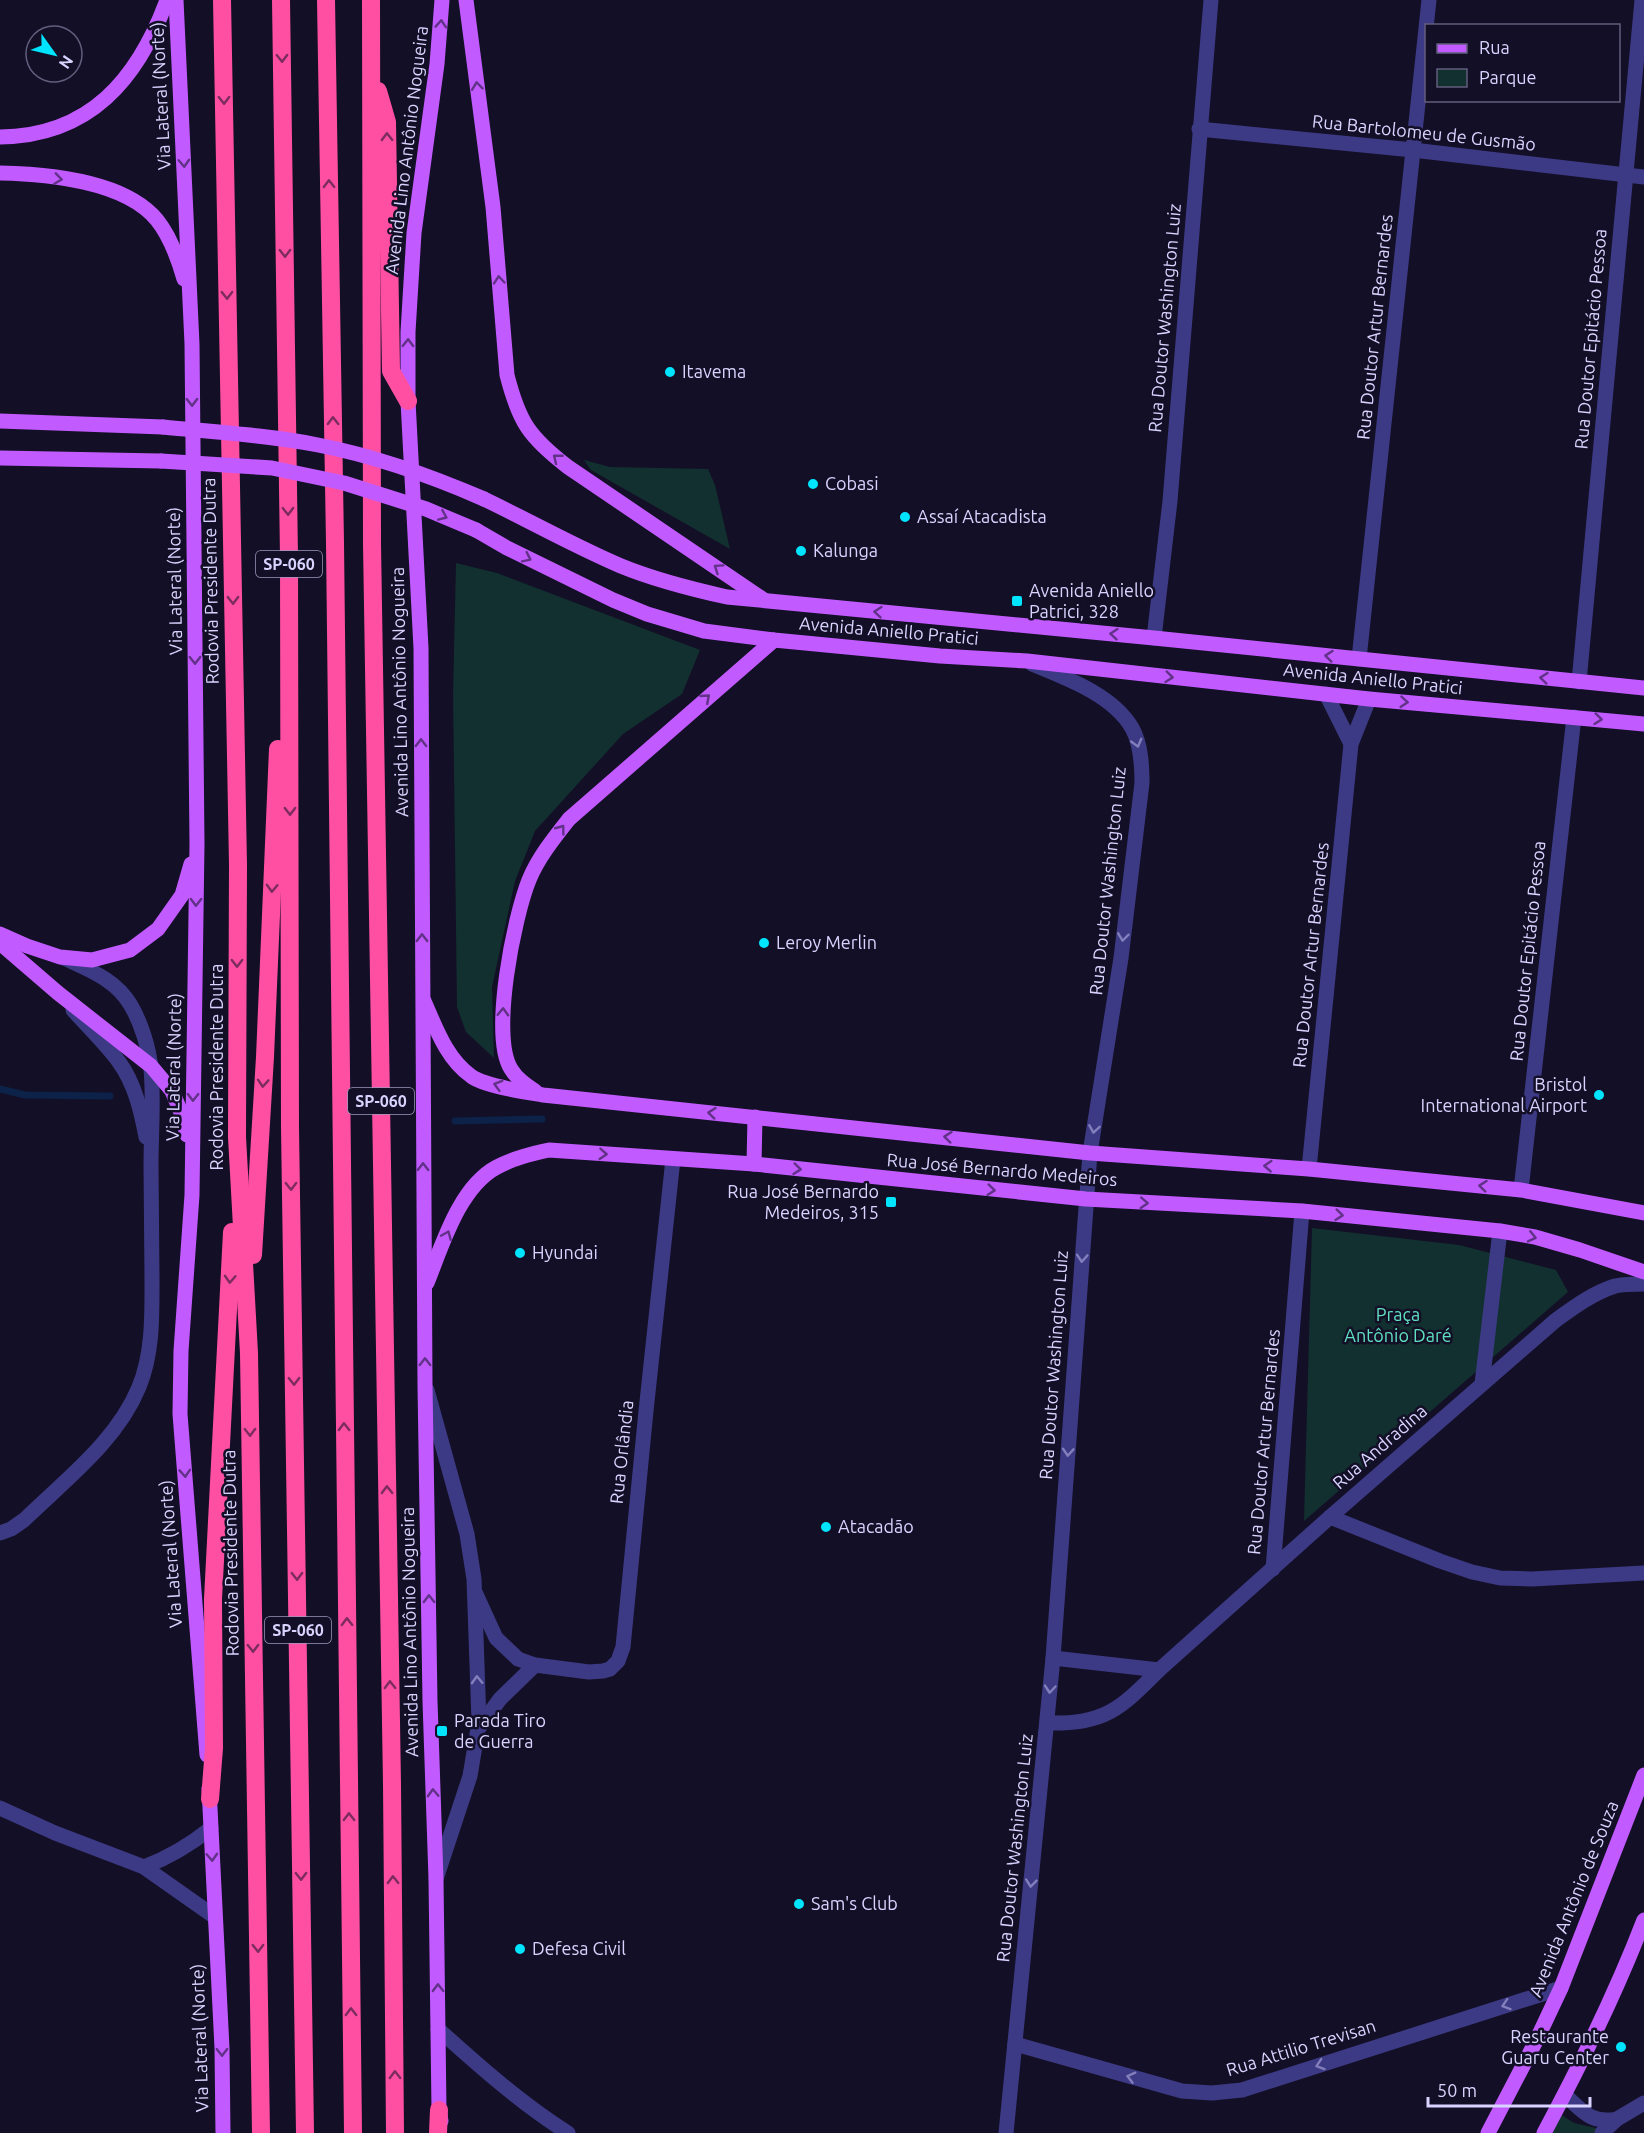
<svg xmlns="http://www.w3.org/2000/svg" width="1644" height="2133" viewBox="0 0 1644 2133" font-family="Ubuntu,sans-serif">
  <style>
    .green { fill: #12302f }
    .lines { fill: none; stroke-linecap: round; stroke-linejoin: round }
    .stream { stroke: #0c2248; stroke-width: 7 }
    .minor { stroke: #3d3a85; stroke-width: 15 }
    .major { stroke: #c25bff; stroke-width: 15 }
    .highway { stroke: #ff4fa3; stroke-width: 18 }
    .major-bridge { stroke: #c25bff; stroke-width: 15 }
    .oneway { stroke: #623188 }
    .oneway2 { stroke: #7d2c5e }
    .oneway3 { stroke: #837fbc }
    .poi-dot { fill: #00e5ff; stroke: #130f26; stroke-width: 2 }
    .labels { text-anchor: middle; stroke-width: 5; stroke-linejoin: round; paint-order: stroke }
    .shield { fill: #130f26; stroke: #9e99be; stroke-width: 1.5 }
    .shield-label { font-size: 16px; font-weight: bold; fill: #d9d4ff }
    .street-label { font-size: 18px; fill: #d9d4ff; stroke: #130f26 }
    .poi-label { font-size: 18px; fill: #d9d4ff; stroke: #130f26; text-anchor: start }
    .park-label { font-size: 18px; fill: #5fe0c0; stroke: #130f26 }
  </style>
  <rect width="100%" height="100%" fill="#130f26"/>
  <g class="green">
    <path d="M584,460L610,467L708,469L715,485L730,549L591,470Z"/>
    <path d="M456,563L497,573L700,650L682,694L623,734L535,831L515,881L492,987L494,1058L466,1032L457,1007L453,694Z"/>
    <path d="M1312,1228L1459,1245L1556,1270L1568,1292L1304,1521Z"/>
    <path d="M1560,2114L1574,2123L1600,2129L1594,2133H1550Z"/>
  </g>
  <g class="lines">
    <g class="stream">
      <path d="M0,1089L25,1095L110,1096"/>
      <path d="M455,1121L542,1119"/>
    </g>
    <g class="minor">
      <path d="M1199,129L1413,150L1644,177"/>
      <path d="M1154,638L1170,501L1211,0"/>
      <path d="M1359,659L1429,0"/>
      <path d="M1579,682L1642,0"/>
      <path d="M1326,694L1351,744"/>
      <path d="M73,1010C88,1027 106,1044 119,1062C135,1084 141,1111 146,1137"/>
      <path d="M1309,1169L1351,744L1369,699"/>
      <path d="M1521,1190L1574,717"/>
      <path d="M1482,1384L1500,1231"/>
      <path d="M427,1390L467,1534L474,1579L479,1722L470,1776L436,1879"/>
      <path d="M1330,1517L1440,1561L1472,1572L1500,1578L1532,1579L1644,1573"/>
      <path d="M0,1533L11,1529L24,1520C65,1480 117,1441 139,1387C153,1353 152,1315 152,1279C152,1241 151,1203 151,1165C151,1133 154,1101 151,1069C149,1048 141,1022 130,1004C115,979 89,970 64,958"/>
      <path d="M1273,1569L1302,1211"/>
      <path d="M475,1592L496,1638L518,1659L535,1665L589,1672L603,1671L610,1669L618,1661L623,1647L646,1411L673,1159"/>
      <path d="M1053,1658L1159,1670"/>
      <path d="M1047,1723C1105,1724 1119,1710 1159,1670L1330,1517L1556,1320C1574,1307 1593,1293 1615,1286C1624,1284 1635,1284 1644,1284"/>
      <path d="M478,1729L500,1699L535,1665"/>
      <path d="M0,1808L55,1833L144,1867L215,1917"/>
      <path d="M144,1867C170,1857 190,1845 211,1828"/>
      <path d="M438,2029C479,2066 522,2104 568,2133"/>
      <path d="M1015,2044L1182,2091L1212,2093L1242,2090L1561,1988"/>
      <path d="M1565,2095C1582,2111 1591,2124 1617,2119"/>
      <path d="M1006,2133L1053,1658L1090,1153L1121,958L1142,783C1142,765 1141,744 1132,728C1113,695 1066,678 1032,664"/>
      <path d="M1602,2133L1617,2119L1644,2103"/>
    </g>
    <g class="major">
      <path d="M176,0L192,344L197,844L192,1195L181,1351L180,1414L207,1755"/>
      <path d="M466,0L493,207L507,375C519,422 529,437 568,467L764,600"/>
      <path d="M0,137C90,136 138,79 167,0"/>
      <path d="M0,173C47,174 125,181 157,220C170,236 178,258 184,279"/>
      <path d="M0,421L163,427"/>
      <path d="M0,458L161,461"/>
      <path d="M484,499C530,521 574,546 621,566C655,580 691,589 727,597L1154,638L1644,688"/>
      <path d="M476,530L507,548L613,600L647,614L704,631L774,640L940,656L1027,661L1369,699L1644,724"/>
      <path d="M0,934L27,946L60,957L92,960L130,950L158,929L182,895L191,864"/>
      <path d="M0,943L58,993L151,1066L172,1091L180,1110L187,1135"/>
      <path d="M424,1001C436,1028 446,1058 471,1076C484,1086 525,1092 543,1095L1090,1153L1309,1169L1521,1190L1644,1213"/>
      <path d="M535,1091C526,1085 517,1079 511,1069C490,1036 514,917 529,880C538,858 554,838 569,819L774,640"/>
      <path d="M754,1164L755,1117"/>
      <path d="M427,1283C442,1246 459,1187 497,1167C514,1158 531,1154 549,1150L754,1164L1086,1199L1302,1211L1500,1231L1535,1237L1580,1250L1644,1272"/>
      <path d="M209,1788L222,2048L223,2133"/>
      <path d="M441,2121L439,2110L436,1879L430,1701L425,1385L421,648L408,401V332L414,233L437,64L442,0"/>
      <path d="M1488,2133L1537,2039L1561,1988L1644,1775"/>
      <path d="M1544,2133C1581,2064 1616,1993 1644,1920"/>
    </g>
    <g class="highway">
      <path d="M222,0L238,865L237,1137L249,1353L261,2133"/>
      <path d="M281,0L289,557L290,1128L305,2133"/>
      <path d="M326,0L335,543L353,2133"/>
      <path d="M371,0L372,544L392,1784L395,2133"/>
      <path d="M378,91L387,122L391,371L408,401"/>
      <path d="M253,1255L265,1057L278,749"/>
      <path d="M210,1799L214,1748L213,1599L232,1232"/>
      <path d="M438,2133L439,2110"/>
    </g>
    <g class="major-bridge">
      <path d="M163,427C214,432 267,435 318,445C375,456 431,476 484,499"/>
      <path d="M161,461L272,468L344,483L426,509L476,530"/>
    </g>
  </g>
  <defs><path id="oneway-chevron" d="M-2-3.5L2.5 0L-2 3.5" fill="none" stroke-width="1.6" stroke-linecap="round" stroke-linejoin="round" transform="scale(1.5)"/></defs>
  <g class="oneway">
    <use href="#oneway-chevron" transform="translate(441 24) rotate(-86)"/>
    <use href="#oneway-chevron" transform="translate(477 86) rotate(-97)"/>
    <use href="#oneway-chevron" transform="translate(184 163) rotate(87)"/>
    <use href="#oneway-chevron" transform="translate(58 179) rotate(8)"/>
    <use href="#oneway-chevron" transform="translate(499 280) rotate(-95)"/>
    <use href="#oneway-chevron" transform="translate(408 343) rotate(-89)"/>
    <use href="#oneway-chevron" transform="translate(192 402) rotate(89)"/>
    <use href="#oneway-chevron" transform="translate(557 458) rotate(-141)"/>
    <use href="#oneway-chevron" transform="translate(443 516) rotate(23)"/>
    <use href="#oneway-chevron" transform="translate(527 558) rotate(26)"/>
    <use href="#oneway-chevron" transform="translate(718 568) rotate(-146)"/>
    <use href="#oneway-chevron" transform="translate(878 612) rotate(-175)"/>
    <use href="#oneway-chevron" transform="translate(1114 634) rotate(-175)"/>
    <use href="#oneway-chevron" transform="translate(1329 656) rotate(-174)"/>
    <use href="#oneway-chevron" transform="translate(195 660) rotate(89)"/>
    <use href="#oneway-chevron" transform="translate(1169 677) rotate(6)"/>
    <use href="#oneway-chevron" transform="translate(1544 678) rotate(-174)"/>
    <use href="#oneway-chevron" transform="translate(706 698) rotate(-41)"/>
    <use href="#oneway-chevron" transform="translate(1404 702) rotate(5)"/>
    <use href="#oneway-chevron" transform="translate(1598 719) rotate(6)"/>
    <use href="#oneway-chevron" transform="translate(421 743) rotate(-90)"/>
    <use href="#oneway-chevron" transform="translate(561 829) rotate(-53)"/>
    <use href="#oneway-chevron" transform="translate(196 902) rotate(91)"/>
    <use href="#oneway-chevron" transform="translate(422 938) rotate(-90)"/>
    <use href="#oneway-chevron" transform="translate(503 1012) rotate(-88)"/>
    <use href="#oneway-chevron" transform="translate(498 1085) rotate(-164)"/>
    <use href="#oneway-chevron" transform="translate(193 1097) rotate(91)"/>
    <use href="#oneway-chevron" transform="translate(712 1113) rotate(-174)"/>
    <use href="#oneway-chevron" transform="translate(948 1137) rotate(-174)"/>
    <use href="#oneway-chevron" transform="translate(603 1154) rotate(4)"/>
    <use href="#oneway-chevron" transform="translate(1268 1166) rotate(-176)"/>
    <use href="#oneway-chevron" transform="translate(423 1167) rotate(-90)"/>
    <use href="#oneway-chevron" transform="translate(797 1169) rotate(6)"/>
    <use href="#oneway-chevron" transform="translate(1483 1186) rotate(-174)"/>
    <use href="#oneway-chevron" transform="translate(991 1190) rotate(6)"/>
    <use href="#oneway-chevron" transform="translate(1144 1203) rotate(3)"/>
    <use href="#oneway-chevron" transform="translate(1339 1215) rotate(6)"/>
    <use href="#oneway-chevron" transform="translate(447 1235) rotate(-67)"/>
    <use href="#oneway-chevron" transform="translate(1532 1237) rotate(13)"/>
    <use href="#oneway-chevron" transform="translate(425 1362) rotate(-90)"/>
    <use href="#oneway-chevron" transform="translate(185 1473) rotate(86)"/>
    <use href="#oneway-chevron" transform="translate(429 1599) rotate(-91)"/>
    <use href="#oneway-chevron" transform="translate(433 1793) rotate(-92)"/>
    <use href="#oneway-chevron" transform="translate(212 1857) rotate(87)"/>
    <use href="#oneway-chevron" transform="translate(438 1988) rotate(-91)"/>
    <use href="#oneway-chevron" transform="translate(222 2052) rotate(89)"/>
  </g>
  <g class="oneway2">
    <use href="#oneway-chevron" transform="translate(282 58) rotate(89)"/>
    <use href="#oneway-chevron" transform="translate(224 100) rotate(89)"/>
    <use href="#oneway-chevron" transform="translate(387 137) rotate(-91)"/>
    <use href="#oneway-chevron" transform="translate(329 184) rotate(-91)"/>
    <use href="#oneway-chevron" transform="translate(285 253) rotate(89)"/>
    <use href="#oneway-chevron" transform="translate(227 295) rotate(89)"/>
    <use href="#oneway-chevron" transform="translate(333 421) rotate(-91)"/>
    <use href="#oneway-chevron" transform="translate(288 511) rotate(89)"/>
    <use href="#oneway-chevron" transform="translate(233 600) rotate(89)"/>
    <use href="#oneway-chevron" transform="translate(290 811) rotate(90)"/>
    <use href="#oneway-chevron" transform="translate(272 888) rotate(92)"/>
    <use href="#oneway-chevron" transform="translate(237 963) rotate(90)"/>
    <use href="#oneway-chevron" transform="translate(263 1083) rotate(94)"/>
    <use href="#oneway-chevron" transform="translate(291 1186) rotate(89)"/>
    <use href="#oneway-chevron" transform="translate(230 1279) rotate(93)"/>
    <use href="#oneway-chevron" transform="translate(294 1381) rotate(89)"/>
    <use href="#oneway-chevron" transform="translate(344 1427) rotate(-91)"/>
    <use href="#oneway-chevron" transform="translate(250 1432) rotate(89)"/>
    <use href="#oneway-chevron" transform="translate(387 1490) rotate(-91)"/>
    <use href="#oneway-chevron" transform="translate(297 1576) rotate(89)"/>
    <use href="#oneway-chevron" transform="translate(347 1622) rotate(-91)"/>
    <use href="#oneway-chevron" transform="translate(253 1648) rotate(89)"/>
    <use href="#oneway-chevron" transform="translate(390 1685) rotate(-91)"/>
    <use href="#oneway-chevron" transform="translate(349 1817) rotate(-91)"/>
    <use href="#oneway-chevron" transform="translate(301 1876) rotate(89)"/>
    <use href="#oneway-chevron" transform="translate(393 1880) rotate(-91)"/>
    <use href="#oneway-chevron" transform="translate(258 1948) rotate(89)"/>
    <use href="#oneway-chevron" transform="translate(351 2012) rotate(-91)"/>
    <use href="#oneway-chevron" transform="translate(395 2075) rotate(-91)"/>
  </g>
  <g class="oneway3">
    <use href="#oneway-chevron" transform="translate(1137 743) rotate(75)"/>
    <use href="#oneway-chevron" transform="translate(1123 937) rotate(97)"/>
    <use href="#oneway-chevron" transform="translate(1094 1129) rotate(99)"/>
    <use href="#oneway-chevron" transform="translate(1082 1258) rotate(94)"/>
    <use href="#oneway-chevron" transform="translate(1068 1452) rotate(94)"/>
    <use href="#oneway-chevron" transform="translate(477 1680) rotate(-92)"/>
    <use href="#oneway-chevron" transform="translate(1050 1689) rotate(95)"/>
    <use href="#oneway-chevron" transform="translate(1031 1883) rotate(96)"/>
    <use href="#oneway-chevron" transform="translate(1506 2005) rotate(162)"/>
    <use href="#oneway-chevron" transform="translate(1320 2065) rotate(162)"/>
    <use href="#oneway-chevron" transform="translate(1131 2077) rotate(-165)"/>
  </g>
  <g class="poi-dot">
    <circle cx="670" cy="372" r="6"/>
    <circle cx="813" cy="484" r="6"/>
    <circle cx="905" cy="517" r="6"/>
    <circle cx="801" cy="551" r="6"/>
    <rect x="1011" y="595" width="12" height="12" rx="3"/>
    <circle cx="764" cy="943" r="6"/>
    <circle cx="1599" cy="1095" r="6"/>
    <rect x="885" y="1196" width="12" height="12" rx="3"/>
    <circle cx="520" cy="1253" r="6"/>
    <circle cx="826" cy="1527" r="6"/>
    <rect x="436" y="1725" width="12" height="12" rx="3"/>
    <circle cx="799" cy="1904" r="6"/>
    <circle cx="520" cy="1949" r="6"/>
    <circle cx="1621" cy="2047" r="6"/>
  </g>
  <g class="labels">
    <g class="shield">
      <rect x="256" y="551" width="66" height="26" rx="4.5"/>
      <rect x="348" y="1088" width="66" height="26" rx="4.5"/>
      <rect x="265" y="1617" width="66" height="26" rx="4.5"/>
    </g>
    <g class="shield-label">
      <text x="289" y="570">SP-060</text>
      <text x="381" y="1107">SP-060</text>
      <text x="298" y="1636">SP-060</text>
    </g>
    <g class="street-label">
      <text transform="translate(161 96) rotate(-93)" y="6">Via Lateral (Norte)</text>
      <text transform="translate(1424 133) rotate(6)" y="6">Rua Bartolomeu de Gusmão</text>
      <text transform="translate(407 150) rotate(-83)" y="6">Avenida Lino Antônio Nogueira</text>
      <text transform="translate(1165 318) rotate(-85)" y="6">Rua Doutor Washington Luiz</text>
      <text transform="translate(1375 327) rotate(-84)" y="6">Rua Doutor Artur Bernardes</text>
      <text transform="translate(1591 339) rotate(-85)" y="6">Rua Doutor Epitácio Pessoa</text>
      <text transform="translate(175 581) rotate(-91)" y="6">Via Lateral (Norte)</text>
      <text transform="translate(211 581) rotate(-91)" y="6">Rodovia Presidente Dutra</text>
      <text transform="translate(889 631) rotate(5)" y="6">Avenida Aniello Pratici</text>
      <text transform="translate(1373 679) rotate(6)" y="6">Avenida Aniello Pratici</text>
      <text transform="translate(400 692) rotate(-91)" y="6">Avenida Lino Antônio Nogueira</text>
      <text transform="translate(1108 881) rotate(-84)" y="6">Rua Doutor Washington Luiz</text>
      <text transform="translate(1528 951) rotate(-84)" y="6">Rua Doutor Epitácio Pessoa</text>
      <text transform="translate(1311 955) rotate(-84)" y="6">Rua Doutor Artur Bernardes</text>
      <text transform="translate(174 1067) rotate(-89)" y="6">Via Lateral (Norte)</text>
      <text transform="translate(217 1067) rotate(-90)" y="6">Rodovia Presidente Dutra</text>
      <text transform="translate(1002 1170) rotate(5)" y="6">Rua José Bernardo Medeiros</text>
      <text transform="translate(1054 1365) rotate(-86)" y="6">Rua Doutor Washington Luiz</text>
      <text transform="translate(1264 1442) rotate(-85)" y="6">Rua Doutor Artur Bernardes</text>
      <text transform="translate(1380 1447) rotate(-41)" y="6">Rua Andradina</text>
      <text transform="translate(622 1452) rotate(-84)" y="6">Rua Orlândia</text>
      <text transform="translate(231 1553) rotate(-91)" y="6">Rodovia Presidente Dutra</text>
      <text transform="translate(171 1554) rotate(-94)" y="6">Via Lateral (Norte)</text>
      <text transform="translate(410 1632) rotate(-91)" y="6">Avenida Lino Antônio Nogueira</text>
      <text transform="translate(1015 1848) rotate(-84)" y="6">Rua Doutor Washington Luiz</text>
      <text transform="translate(1574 1899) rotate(-68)" y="6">Avenida Antônio de Souza</text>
      <text transform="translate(200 2038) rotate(-92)" y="6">Via Lateral (Norte)</text>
      <text transform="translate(1301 2048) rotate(-17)" y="6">Rua Attilio Trevisan</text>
    </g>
    <g class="poi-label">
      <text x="682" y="378">Itavema</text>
      <text x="825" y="490">Cobasi</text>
      <text x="917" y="523">Assaí Atacadista</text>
      <text x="813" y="557">Kalunga</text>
      <text x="1029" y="597">Avenida Aniello<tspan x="1029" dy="21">Patrici, 328</tspan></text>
      <text x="776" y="949">Leroy Merlin</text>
      <text x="1587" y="1091" text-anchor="end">Bristol<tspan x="1587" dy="21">International Airport</tspan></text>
      <text x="879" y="1198" text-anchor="end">Rua José Bernardo<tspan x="879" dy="21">Medeiros, 315</tspan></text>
      <text x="532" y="1259">Hyundai</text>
      <text x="838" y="1533">Atacadão</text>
      <text x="454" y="1727">Parada Tiro<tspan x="454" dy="21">de Guerra</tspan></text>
      <text x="811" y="1910">Sam's Club</text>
      <text x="532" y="1955">Defesa Civil</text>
      <text x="1609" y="2043" text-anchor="end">Restaurante<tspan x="1609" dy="21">Guaru Center</tspan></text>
    </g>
    <g class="park-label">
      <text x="1398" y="1321">Praça<tspan x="1398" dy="21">Antônio Daré</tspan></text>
    </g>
  </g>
  <rect x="1425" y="24" width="195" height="78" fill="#130f26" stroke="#625e7d" stroke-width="1.5"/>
  <rect x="1437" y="44" width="30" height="9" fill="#c25bff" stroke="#625e7d" stroke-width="1.5"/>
  <text x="1479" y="54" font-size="18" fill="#d9d4ff">Rua</text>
  <rect x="1437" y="69" width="30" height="18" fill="#12302f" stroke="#625e7d" stroke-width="1.5"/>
  <text x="1479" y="84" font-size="18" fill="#d9d4ff">Parque</text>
  <g transform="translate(54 54) rotate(124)"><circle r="28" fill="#130f26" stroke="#625e7d" stroke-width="1.5"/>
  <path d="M0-4.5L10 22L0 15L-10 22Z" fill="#00e5ff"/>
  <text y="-9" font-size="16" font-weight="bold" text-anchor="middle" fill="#d9d4ff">N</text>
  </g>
  <path d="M1428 2097v9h162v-9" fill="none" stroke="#d9d4ff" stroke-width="3"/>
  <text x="1437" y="2097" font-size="18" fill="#d9d4ff" stroke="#130f26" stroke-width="4.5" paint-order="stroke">50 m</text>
</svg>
